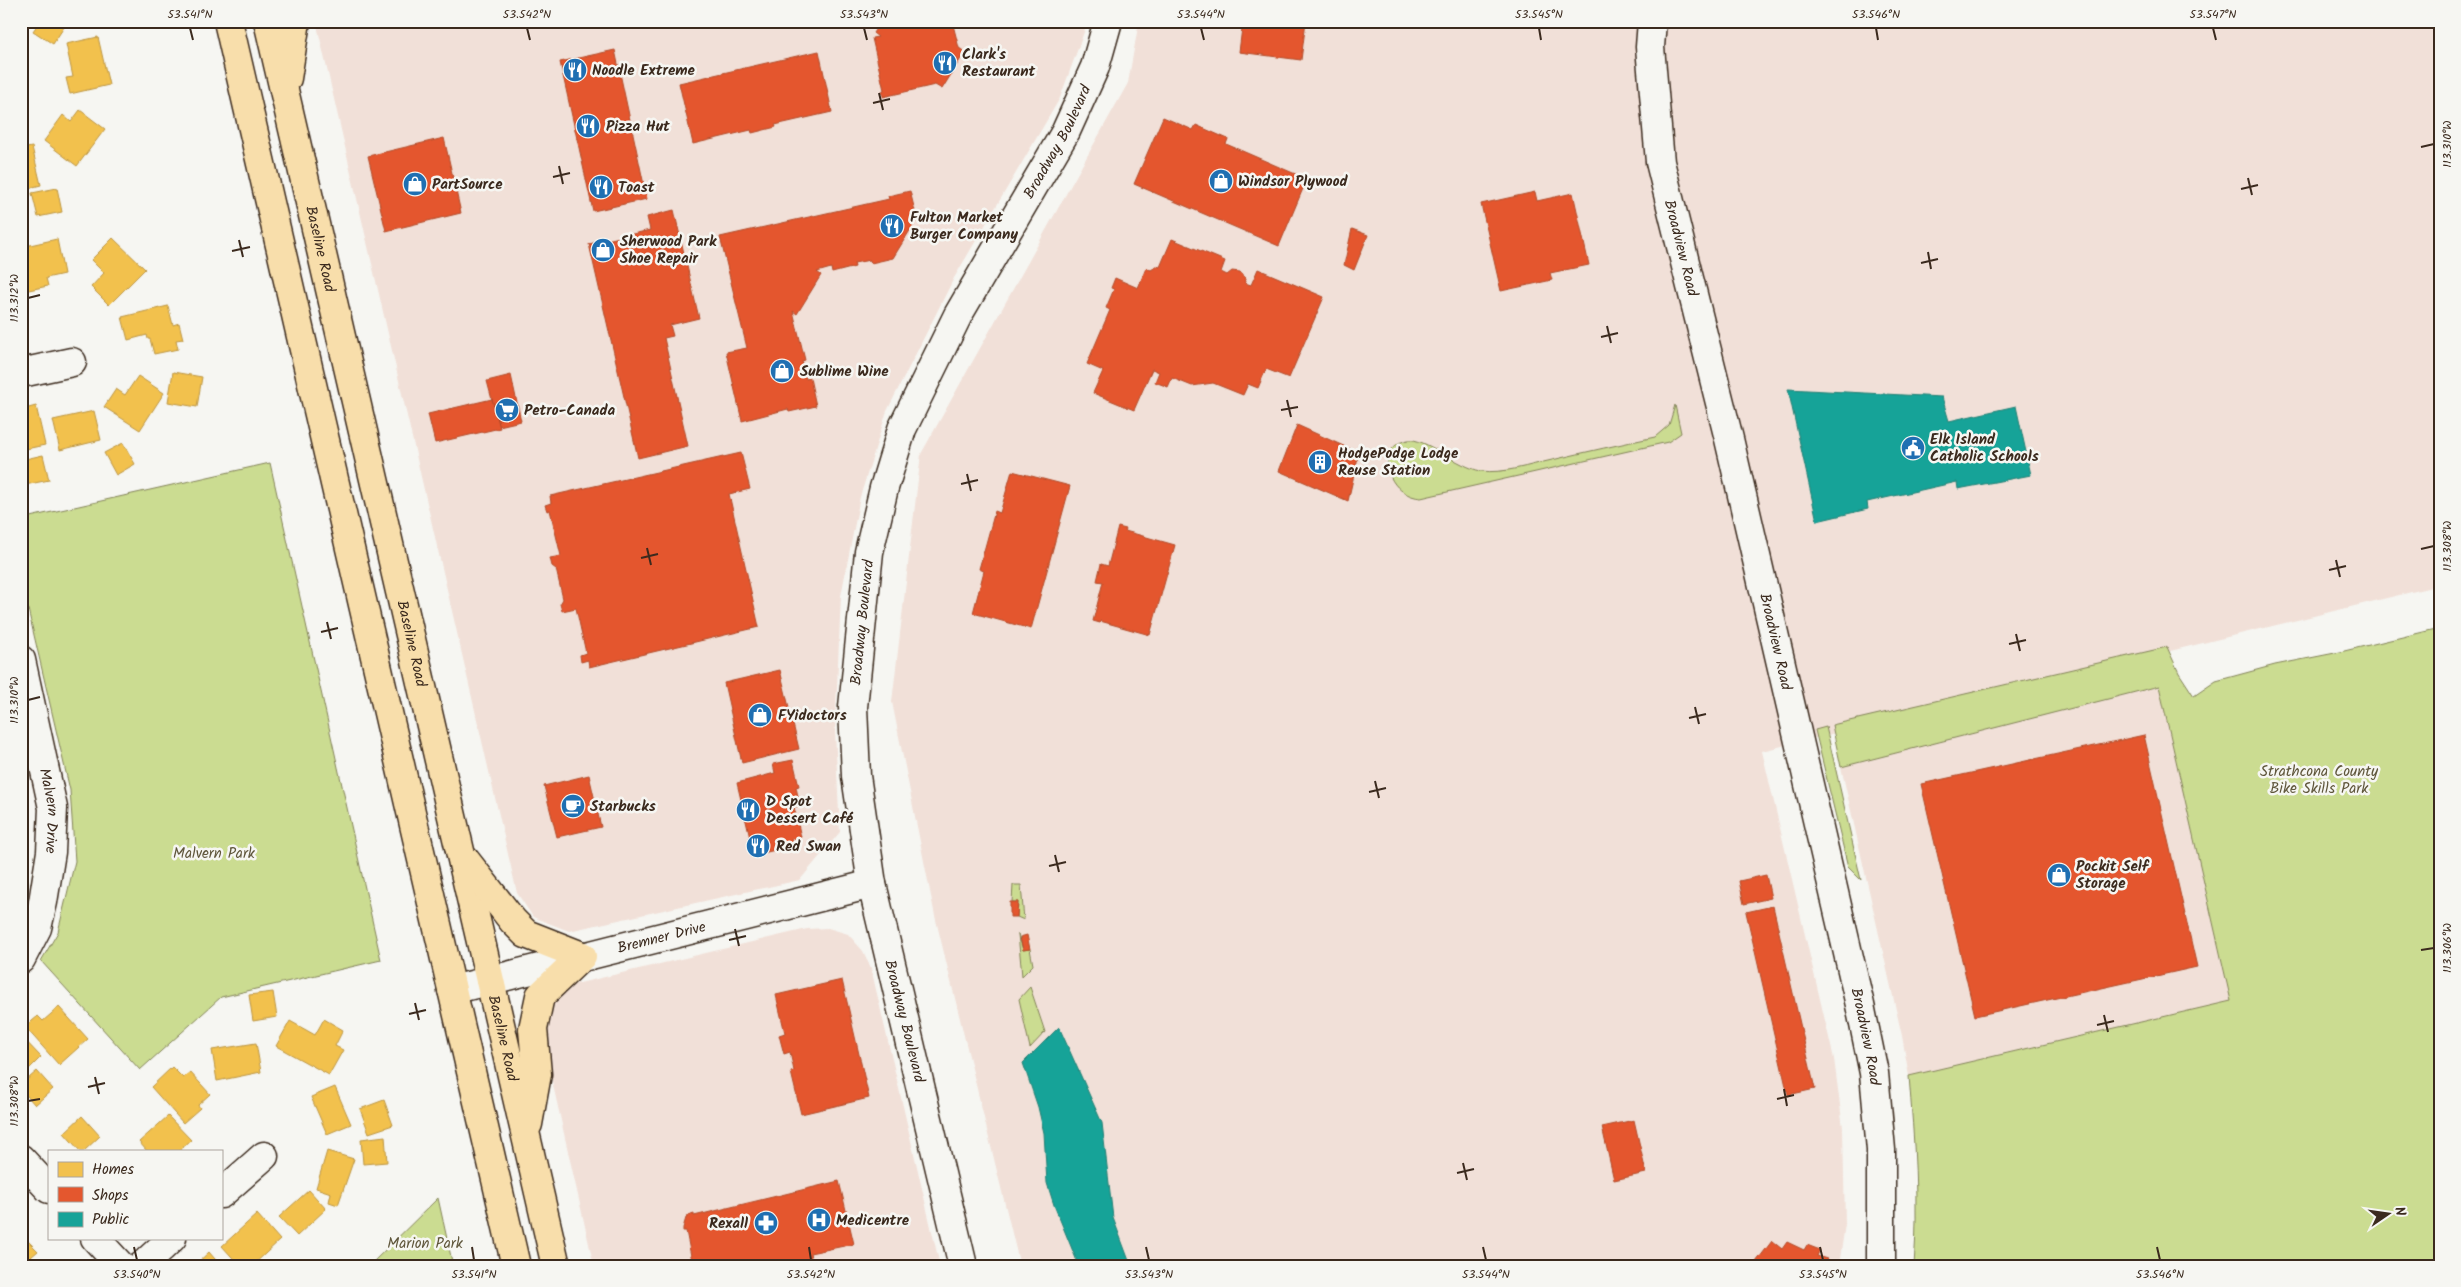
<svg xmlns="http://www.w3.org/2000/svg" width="2461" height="1287" viewBox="0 0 2461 1287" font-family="Kalam,sans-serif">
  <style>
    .built { fill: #f1e0d8 }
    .green { fill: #cbdc91; stroke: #838358 }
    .homes { fill: #f2c14e; stroke: #bb9440 }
    .shops { fill: #e4572e; stroke: #b14a29 }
    .public { fill: #17a398; stroke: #227f73 }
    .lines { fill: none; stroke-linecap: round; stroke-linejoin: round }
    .minor-casing { stroke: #3b2a1e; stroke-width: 31 }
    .major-casing { stroke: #3b2a1e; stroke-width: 31 }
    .minor { stroke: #f6f6f2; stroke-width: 28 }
    .major { stroke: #f8deab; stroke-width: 28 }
    .ticks { fill: none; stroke: #3b2a1e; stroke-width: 2 }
    .labels { text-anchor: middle; stroke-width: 5; stroke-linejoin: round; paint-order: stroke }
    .poi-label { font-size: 15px; font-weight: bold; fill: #3b2a1e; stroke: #f6f6f2; text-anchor: start }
    .street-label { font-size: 15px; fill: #3b2a1e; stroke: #f6f6f2 }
    .park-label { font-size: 15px; fill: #5f563b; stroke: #f6f6f2 }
    .neatline { fill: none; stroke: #3b2a1e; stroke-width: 2 }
    .ticks-label { font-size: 12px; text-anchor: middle; fill: #3b2a1e }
  </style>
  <rect width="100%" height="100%" fill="#f6f6f2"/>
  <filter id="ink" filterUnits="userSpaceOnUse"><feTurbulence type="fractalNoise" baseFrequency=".02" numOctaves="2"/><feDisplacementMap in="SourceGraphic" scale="10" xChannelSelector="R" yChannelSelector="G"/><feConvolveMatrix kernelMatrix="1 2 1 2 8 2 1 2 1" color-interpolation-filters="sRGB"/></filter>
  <g filter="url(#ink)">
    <g class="built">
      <path d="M316,21H1088L1060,98L954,278L887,411L860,497L841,596L835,732L840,832L800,880L569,931L533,917L517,893Z"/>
      <path d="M1139,21H2440V585L1762,751L1834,1059L1843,1128L1845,1224L1839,1266H1020L935,916L892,702L921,454L1128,83Z"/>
      <path d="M2159,686L2231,1001L1909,1076L1902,1036L1841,767Z"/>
      <path d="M828,928L848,934L863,951L871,968L940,1266H594L541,1032L554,997L567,986L807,929Z"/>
    </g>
    <g class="green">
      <path d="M1675,405L1681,433L1668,442L1421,498C1385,495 1374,446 1408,440C1424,437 1458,467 1481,471C1504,474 1529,465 1552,460C1586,452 1621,444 1655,437L1669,425Z"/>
      <path d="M270,463L381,960L221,997L140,1070L41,961L58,932L75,861L70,790L21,579V519Z"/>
      <path d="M2440,628V1266H1914C1919,1202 1914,1139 1909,1076L2231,1001L2159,686L1841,767L1832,725L2167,647L2179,673L2194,696L2216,681L2275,665L2340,652Z"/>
      <path d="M1826,727L1861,880L1848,867L1815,730Z"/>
      <path d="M1013,885H1021L1024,920L1017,917L1018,902H1012Z"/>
      <path d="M1018,934L1023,950L1030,949L1033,965L1022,976Z"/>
      <path d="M1030,987L1045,1032L1030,1048L1019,999Z"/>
      <path d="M438,1198L453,1266H369Z"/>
    </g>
    <g class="homes">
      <path d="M40,21H68L53,44L33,31Z"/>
      <path d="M98,37L109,85L70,94L66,78L73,77L66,44Z"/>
      <path d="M80,110L105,129L77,166L44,141L63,115L71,122Z"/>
      <path d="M32,147L41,185L21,190V149Z"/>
      <path d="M57,188L62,212L38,217L32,193Z"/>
      <path d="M113,238L145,269L109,305L91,287L104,273L91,260Z"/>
      <path d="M57,239L64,274L46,278L48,286L24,291L21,278V247Z"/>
      <path d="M168,306L173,325L179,323L183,339L176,340L178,349L154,354L150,339H148L147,335L128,340L122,317Z"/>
      <path d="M173,372L202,377L197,407L168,402Z"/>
      <path d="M138,376L164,393L140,430L104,407L116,389L125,395Z"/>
      <path d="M36,406L45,445L21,450V410Z"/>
      <path d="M94,411L101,440L60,450L53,420Z"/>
      <path d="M123,443L135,464L116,475L104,453Z"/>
      <path d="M43,455L49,480L25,485L21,460Z"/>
      <path d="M273,992L277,1017L253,1021L249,995Z"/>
      <path d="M59,1007L88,1039L59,1065L25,1027L38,1016L43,1021Z"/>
      <path d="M324,1019L343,1030L335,1046L343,1050L329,1075L276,1046L290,1021L315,1035Z"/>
      <path d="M21,1036L41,1057L21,1077Z"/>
      <path d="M256,1043L261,1072L217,1081L212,1050Z"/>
      <path d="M172,1067L183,1078L190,1072L210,1094L198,1105L200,1108L183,1123L151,1087Z"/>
      <path d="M37,1071L53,1089L35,1105L21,1089V1085Z"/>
      <path d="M335,1087L351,1124L327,1134L311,1097Z"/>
      <path d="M384,1100L393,1125L369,1133L360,1109Z"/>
      <path d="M82,1116L100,1136L84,1151H80L64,1133Z"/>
      <path d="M168,1116L191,1140L179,1151H147L139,1142Z"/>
      <path d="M385,1136L387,1162L363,1164L361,1139Z"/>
      <path d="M327,1151L354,1159L338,1205L329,1202L331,1193L316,1188Z"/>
      <path d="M309,1190L326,1209L297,1236L279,1217Z"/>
      <path d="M257,1214L280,1240L252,1266H240L222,1246Z"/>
      <path d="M23,1236L38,1251L31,1257L39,1266H21V1238Z"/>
      <path d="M209,1252L221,1266H194Z"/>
    </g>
    <g class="shops">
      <path d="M881,21H952L959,48L965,52L942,89L935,85L883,97L882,91L884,90L872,38L878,37L873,33Z"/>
      <path d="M1235,21H1306L1301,60L1239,52L1242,28L1234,27Z"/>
      <path d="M615,50L647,199L593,211L560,62Z"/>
      <path d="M819,51L832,112L775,125L776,127L752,133L751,130L693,144L679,83Z"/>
      <path d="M1163,117L1193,130L1196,125L1228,139L1226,144L1307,179L1279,246L1134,184Z"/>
      <path d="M444,138L461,213L386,231L368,156Z"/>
      <path d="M910,191L917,219L893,258L871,263L870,260L854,263L855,267L832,273L831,268L817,272L821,275L797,314L793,311L805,360L802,361L806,379L810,378L816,406L789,412L788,409L742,421L726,352L747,348L720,237L889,199L888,196Z"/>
      <path d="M1535,192L1537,201L1573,193L1589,265L1550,273L1552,280L1501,291L1481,204Z"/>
      <path d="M674,210L699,318L670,325L673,336L664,338L688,446L638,458L589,244L650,230L647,217Z"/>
      <path d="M1352,229L1368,235L1354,270L1344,265Z"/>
      <path d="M1172,239L1225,261L1221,272L1227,275L1232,271L1240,272L1245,278V283L1251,285L1258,269L1324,297L1289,378L1266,369L1258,388L1248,384L1243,395L1213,383L1192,386L1172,378L1168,387L1155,382L1159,372L1152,369L1134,410L1093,393L1103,371L1087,364L1110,310L1106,308L1114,289L1111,288L1115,278L1138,288L1146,268L1151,270L1157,266L1160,267Z"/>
      <path d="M511,375L521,421L499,426L487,381Z"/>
      <path d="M492,399L500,428L435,443L428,414Z"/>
      <path d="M1297,425L1359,453L1348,501L1279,471Z"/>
      <path d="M741,453L750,489L729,494L759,627L589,667L588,660L581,662L580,655L586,653L576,608L562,611L560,604L563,599L556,569L552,566L550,558L561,556L550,510L547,511L545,505L551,503L550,496Z"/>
      <path d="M1012,471L1070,486L1031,629L973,613L984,571L979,569L995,511L1000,513Z"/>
      <path d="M1118,527L1126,529L1125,531L1175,545L1150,635L1100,621V623L1093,621L1103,582L1097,581L1101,564L1108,566Z"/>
      <path d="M780,670L799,749L742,763L724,683Z"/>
      <path d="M2144,735L2197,967L1975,1016L1921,784Z"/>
      <path d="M793,760L799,786L796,787L800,806L794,807L801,837L791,839L793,846L754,855L737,783L775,773L773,764Z"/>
      <path d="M589,775L601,827L557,837L544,786Z"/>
      <path d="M1766,875L1771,898L1744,904L1739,881Z"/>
      <path d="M1010,902H1018L1017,917H1010Z"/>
      <path d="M1773,906L1815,1089L1788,1095L1746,912Z"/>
      <path d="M1027,935L1030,949L1023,950L1020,937Z"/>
      <path d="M842,980L869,1098L801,1114L791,1072L794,1071L790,1052L784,1054L779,1035L785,1033L776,995Z"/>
      <path d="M1634,1120L1646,1173L1614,1180L1602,1127Z"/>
      <path d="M839,1181L854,1244L810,1253L813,1266H693L686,1231H683V1228L686,1218L691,1214L694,1213V1216Z"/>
      <path d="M1772,1241L1782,1249L1787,1242L1804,1250L1807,1245L1820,1250L1817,1256L1827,1259L1826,1266H1753Z"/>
    </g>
    <g class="public">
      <path d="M1788,389L1942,397L1949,421L2016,406L2031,475L1958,489L1957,482L1867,502L1868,509L1817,521Z"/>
      <path d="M1059,1027L1102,1123L1113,1218L1131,1266H1079L1054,1205L1047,1183L1044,1133L1038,1107L1023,1063Z"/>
    </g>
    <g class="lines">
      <g class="minor-casing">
        <g id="minor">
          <path id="s1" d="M1652,21L1650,47L1660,162L1729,439L1860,1005L1874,1073L1881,1150V1266"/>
          <path d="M21,373L72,362"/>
          <path id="s2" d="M21,660L53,808L51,852L43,902L37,928L21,959"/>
          <path id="s3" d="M452,990L872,884"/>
          <path d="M21,1159L49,1189"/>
          <path d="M221,1194L264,1156"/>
          <path d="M95,1238L121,1266"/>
          <path d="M142,1266L172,1238"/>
          <path id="s4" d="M963,1266L872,884L856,776L853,707L869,552L884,488L902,429L958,315L1066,131L1095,67L1108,21"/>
        </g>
      </g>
      <g class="major-casing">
        <g id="major">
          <path d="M228,21L516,1266"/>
          <path id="s5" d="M268,21L556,1266"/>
          <path d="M287,78L296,21"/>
          <path d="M466,861L513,921L526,934L582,956L540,996L533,1029L537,1074L528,1124"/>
        </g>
      </g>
      <use href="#minor" class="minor"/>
      <use href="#major" class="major"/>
    </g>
  </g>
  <path class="ticks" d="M190,28L193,40M527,28L530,40M864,28L867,40M1201,28L1204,40M1539,28L1541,40M1876,28L1878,40M2213,28L2216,40M879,93L883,110M873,103L890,99M2421,147L2434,144M559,166L563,184M553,177L570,173M2248,178L2252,195M2241,189L2258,185M239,240L243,257M232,251L250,247M1928,252L1931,269M1921,263L1938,259M28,298L40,295M1607,326L1611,343M1601,337L1618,333M1287,400L1291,417M1281,410L1298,407M967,474L971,491M961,484L978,480M647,548L651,565M2421,549L2434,546M641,558L658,554M2336,560L2340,577M2329,570L2346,566M327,622L331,639M321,632L338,628M2016,634L2020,651M2009,644L2026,640M28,700L40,697M1695,707L1699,724M1689,718L1706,714M1375,781L1379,798M1369,792L1386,788M1055,855L1059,872M1049,866L1066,862M735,929L739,946M729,940L746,936M2421,950L2434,948M415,1003L419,1020M409,1014L426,1010M2104,1015L2108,1032M2097,1025L2114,1021M95,1077L99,1094M88,1087L105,1083M1784,1089L1787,1106M1777,1099L1794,1095M28,1101L40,1099M1463,1163L1467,1180M1457,1173L1474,1169M134,1247L137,1260M472,1247L474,1260M809,1247L811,1260M1146,1247L1149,1260M1483,1247L1486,1260M1820,1247L1823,1260M2157,1247L2160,1260"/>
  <defs>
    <g id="restaurant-disc" transform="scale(1.25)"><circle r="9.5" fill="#1f6fb2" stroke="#f6f6f2"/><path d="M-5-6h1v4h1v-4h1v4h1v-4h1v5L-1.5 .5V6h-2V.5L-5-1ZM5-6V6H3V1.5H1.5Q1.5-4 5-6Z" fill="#fff"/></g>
    <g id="shop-disc" transform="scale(1.25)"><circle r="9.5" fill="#1f6fb2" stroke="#f6f6f2"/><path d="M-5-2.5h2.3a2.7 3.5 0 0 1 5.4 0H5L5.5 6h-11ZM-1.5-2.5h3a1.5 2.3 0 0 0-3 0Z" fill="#fff"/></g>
    <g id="supermarket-disc" transform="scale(1.25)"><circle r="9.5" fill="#1f6fb2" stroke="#f6f6f2"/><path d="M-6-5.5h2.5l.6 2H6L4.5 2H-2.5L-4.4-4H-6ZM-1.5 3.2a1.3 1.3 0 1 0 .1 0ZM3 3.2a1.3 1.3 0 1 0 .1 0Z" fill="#fff"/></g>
    <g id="civic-disc" transform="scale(1.25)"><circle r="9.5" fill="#1f6fb2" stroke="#f6f6f2"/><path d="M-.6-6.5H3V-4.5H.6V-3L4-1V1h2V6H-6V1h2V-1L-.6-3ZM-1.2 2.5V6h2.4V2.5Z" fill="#fff"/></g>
    <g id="building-disc" transform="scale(1.25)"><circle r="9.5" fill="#1f6fb2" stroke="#f6f6f2"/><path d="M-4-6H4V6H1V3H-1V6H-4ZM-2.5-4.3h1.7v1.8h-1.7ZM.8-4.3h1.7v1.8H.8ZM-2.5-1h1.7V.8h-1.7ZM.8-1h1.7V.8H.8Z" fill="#fff"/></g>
    <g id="cafe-disc" transform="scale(1.25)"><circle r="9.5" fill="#1f6fb2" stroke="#f6f6f2"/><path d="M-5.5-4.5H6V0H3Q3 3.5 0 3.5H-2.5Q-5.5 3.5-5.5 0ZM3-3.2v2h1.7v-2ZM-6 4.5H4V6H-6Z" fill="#fff"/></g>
    <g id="hospital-disc" transform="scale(1.25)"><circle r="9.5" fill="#1f6fb2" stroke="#f6f6f2"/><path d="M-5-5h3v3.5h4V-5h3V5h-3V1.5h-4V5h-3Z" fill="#fff"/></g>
    <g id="pharmacy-disc" transform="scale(1.25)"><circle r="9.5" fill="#1f6fb2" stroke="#f6f6f2"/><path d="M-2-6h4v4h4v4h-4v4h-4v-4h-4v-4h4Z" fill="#fff"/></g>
  </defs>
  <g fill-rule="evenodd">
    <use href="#restaurant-disc" x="945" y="63"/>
    <use href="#restaurant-disc" x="575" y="70"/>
    <use href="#restaurant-disc" x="588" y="126"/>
    <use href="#shop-disc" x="1221" y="181"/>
    <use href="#shop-disc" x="415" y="184"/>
    <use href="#restaurant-disc" x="601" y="187"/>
    <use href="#restaurant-disc" x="892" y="226"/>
    <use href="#shop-disc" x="603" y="250"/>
    <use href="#shop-disc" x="782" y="371"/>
    <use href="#supermarket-disc" x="507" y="410"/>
    <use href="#civic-disc" x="1913" y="448"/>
    <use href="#building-disc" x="1320" y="462"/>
    <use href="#shop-disc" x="760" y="715"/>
    <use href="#cafe-disc" x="573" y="806"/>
    <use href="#restaurant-disc" x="748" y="810"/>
    <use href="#restaurant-disc" x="758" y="846"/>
    <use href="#shop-disc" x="2059" y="875"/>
    <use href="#hospital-disc" x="819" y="1220"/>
    <use href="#pharmacy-disc" x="766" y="1223"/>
  </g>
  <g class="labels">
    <g class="poi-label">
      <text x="962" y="59">Clark's<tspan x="962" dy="17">Restaurant</tspan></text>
      <text x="592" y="75">Noodle Extreme</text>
      <text x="606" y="131">Pizza Hut</text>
      <text x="1238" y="186">Windsor Plywood</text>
      <text x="432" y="189">PartSource</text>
      <text x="618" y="192">Toast</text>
      <text x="910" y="222">Fulton Market<tspan x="910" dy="17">Burger Company</tspan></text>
      <text x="620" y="246">Sherwood Park<tspan x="620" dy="17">Shoe Repair</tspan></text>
      <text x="800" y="376">Sublime Wine</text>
      <text x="524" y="415">Petro-Canada</text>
      <text x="1930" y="444">Elk Island<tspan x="1930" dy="17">Catholic Schools</tspan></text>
      <text x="1338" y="458">HodgePodge Lodge<tspan x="1338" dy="17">Reuse Station</tspan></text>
      <text x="778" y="720">FYidoctors</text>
      <text x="766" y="806">D Spot<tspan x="766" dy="17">Dessert Café</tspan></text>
      <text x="590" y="811">Starbucks</text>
      <text x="776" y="851">Red Swan</text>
      <text x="2076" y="871">Pockit Self<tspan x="2076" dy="17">Storage</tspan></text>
      <text x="836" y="1225">Medicentre</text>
      <text x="748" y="1228" text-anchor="end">Rexall</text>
    </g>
    <g class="street-label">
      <text dy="5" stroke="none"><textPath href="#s4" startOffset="1181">Broadway Boulevard</textPath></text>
      <text dy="5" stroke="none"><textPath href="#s1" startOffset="230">Broadview Road</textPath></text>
      <text dy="5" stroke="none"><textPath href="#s5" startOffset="234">Baseline Road</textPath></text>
      <text dy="5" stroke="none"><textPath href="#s4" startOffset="656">Broadway Boulevard</textPath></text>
      <text dy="5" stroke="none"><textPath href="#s1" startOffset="635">Broadview Road</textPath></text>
      <text dy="5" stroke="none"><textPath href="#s5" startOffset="639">Baseline Road</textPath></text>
      <text dy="5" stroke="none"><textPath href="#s2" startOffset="154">Malvern Drive</textPath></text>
      <text dy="5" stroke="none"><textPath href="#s3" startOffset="216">Bremner Drive</textPath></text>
      <text transform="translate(905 1021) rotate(76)" y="5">Broadway Boulevard</text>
      <text dy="5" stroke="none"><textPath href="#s1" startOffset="1040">Broadview Road</textPath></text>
      <text dy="5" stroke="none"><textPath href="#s5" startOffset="1044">Baseline Road</textPath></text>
    </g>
    <g class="park-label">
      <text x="2319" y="776">Strathcona County<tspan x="2319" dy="17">Bike Skills Park</tspan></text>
      <text x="214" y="858">Malvern Park</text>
      <text x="425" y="1248">Marion Park</text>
    </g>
  </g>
  <rect width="2461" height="1287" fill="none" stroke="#f6f6f2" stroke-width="55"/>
  <rect x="48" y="1150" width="175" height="90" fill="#f6f6f2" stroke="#aba49d"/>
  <rect x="58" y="1162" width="25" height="15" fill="#f2c14e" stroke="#aba49d"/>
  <text x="92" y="1174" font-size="15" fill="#3b2a1e">Homes</text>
  <rect x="58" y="1187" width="25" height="15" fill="#e4572e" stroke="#aba49d"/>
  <text x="92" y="1200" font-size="15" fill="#3b2a1e">Shops</text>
  <rect x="58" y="1212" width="25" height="15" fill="#17a398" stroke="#aba49d"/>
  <text x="92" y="1224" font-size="15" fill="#3b2a1e">Public</text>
  <g transform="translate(2388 1214) rotate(77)" stroke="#f6f6f2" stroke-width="4" paint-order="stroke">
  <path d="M0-4L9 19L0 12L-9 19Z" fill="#3b2a1e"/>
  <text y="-8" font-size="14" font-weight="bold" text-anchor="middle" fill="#3b2a1e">N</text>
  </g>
  <rect x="28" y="28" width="2406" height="1232" class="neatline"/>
  <g class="ticks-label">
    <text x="190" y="18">53.541°N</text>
    <text x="527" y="18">53.542°N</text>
    <text x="864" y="18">53.543°N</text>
    <text x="1201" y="18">53.544°N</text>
    <text x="1539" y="18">53.545°N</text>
    <text x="1876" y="18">53.546°N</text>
    <text x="2213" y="18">53.547°N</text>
    <text transform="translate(2447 144) rotate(-90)" y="4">113.310°W</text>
    <text transform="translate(14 298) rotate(-90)" y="4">113.312°W</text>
    <text transform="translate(2447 546) rotate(-90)" y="4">113.308°W</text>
    <text transform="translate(14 700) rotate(-90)" y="4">113.310°W</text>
    <text transform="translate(2447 948) rotate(-90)" y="4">113.306°W</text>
    <text transform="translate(14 1101) rotate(-90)" y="4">113.308°W</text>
    <text x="137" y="1278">53.540°N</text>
    <text x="474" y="1278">53.541°N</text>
    <text x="811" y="1278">53.542°N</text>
    <text x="1149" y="1278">53.543°N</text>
    <text x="1486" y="1278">53.544°N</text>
    <text x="1823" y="1278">53.545°N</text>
    <text x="2160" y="1278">53.546°N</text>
  </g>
</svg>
